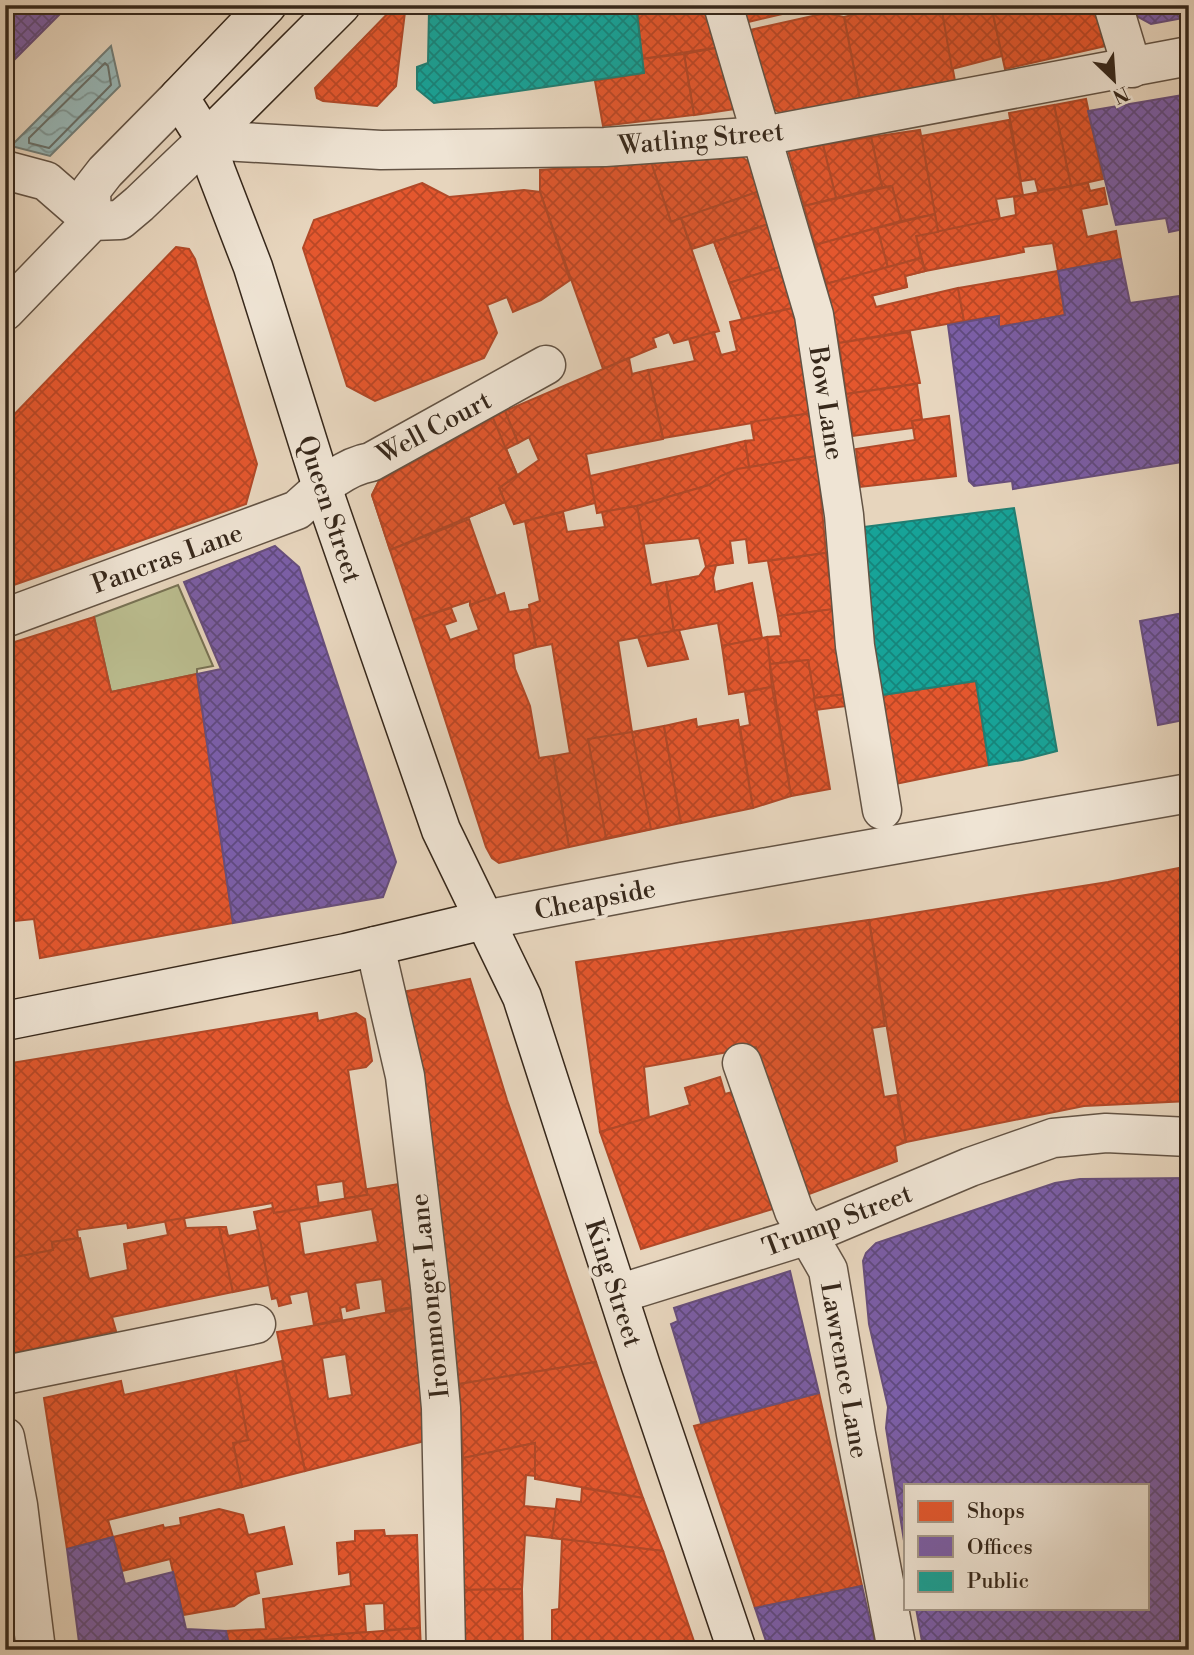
<svg xmlns="http://www.w3.org/2000/svg" width="1194" height="1655" viewBox="0 0 1194 1655" font-family="'Libre Bodoni',serif">
  <style>
    .green { fill: #babc8e; stroke: #787254; stroke-width: 2 }
    .water { fill: url(#water-waves); stroke: #717e79; stroke-width: 2 }
    .shops { fill: url(#shops-cross-hatch); stroke: #b04928; stroke-width: 2; fill-rule: evenodd }
    .offices { fill: url(#offices-cross-hatch); stroke: #674e7d; stroke-width: 2 }
    .public { fill: url(#public-cross-hatch); stroke: #217e72; stroke-width: 2 }
    .lines { fill: none; stroke-linecap: round; stroke-linejoin: round }
    .shore { stroke: #68706a; stroke-width: 2 }
    .street-casing { stroke: #635344; stroke-width: 41 }
    .secondary-casing { stroke: #37281b; stroke-width: 41 }
    .street { stroke: #efe4d4; stroke-width: 38 }
    .secondary { stroke: #efe4d4; stroke-width: 38 }
    .labels { text-anchor: middle; stroke-width: 7; stroke-linejoin: round; paint-order: stroke }
    .street-label { font-size: 26px; fill: #37281b; stroke: #efe4d4 }
  </style>
  <defs>
    <pattern id="water-waves" width="16" height="10" patternUnits="userSpaceOnUse" patternTransform="scale(1.75)"><rect width="16" height="10" fill="#98b8b8"/><path d="M0 5q4-4 8 0t8 0" fill="none" stroke="#7d9695"/></pattern>
    <pattern id="shops-cross-hatch" width="8" height="8" patternUnits="userSpaceOnUse" patternTransform="scale(1.75)"><rect width="8" height="8" fill="#e4572e"/><path d="M0 0l8 8M0 8l8-8" fill="none" stroke="#ba4826"/></pattern>
    <pattern id="offices-cross-hatch" width="8" height="8" patternUnits="userSpaceOnUse" patternTransform="scale(1.75)"><rect width="8" height="8" fill="#7b5ea7"/><path d="M0 0l8 8M0 8l8-8" fill="none" stroke="#604a7f"/></pattern>
    <pattern id="public-cross-hatch" width="8" height="8" patternUnits="userSpaceOnUse" patternTransform="scale(1.75)"><rect width="8" height="8" fill="#17a398"/><path d="M0 0l8 8M0 8l8-8" fill="none" stroke="#16857b"/></pattern>
  </defs>
  <rect width="100%" height="100%" fill="#e7d5bd"/>
  <filter id="stains"><feTurbulence type="fractalNoise" baseFrequency=".00286" numOctaves="4"/><feColorMatrix values="0 0 0 0 .2 0 0 0 0 .09 0 0 0 0 .02 0 0 0 .5 -.17"/></filter>
  <radialGradient id="worn" r=".72"><stop offset=".6" stop-color="#630" stop-opacity="0"/><stop offset="1" stop-color="#630" stop-opacity=".3"/></radialGradient>
  <path class="green" d="M178,585L213,666L197,669V674L111,692L94,617Z"/>
  <path class="water" d="M111,46L120,86L50,156L11,146Z"/>
  <g class="shops">
    <path d="M396,5H401L405,12L396,86L377,106L323,101L317,98L315,88Z"/>
    <path d="M660,5H718L727,46L641,59L638,13Z"/>
    <path d="M742,5H821L748,22Z"/>
    <path d="M859,5H941L955,81L860,100L844,17L860,13Z"/>
    <path d="M941,5H991L1002,56L952,69Z"/>
    <path d="M991,5H1101L1110,45L1005,69Z"/>
    <path d="M826,13L844,17L860,100L782,114L769,106L750,30Z"/>
    <path d="M727,46L742,108L694,115L684,54Z"/>
    <path d="M684,54L694,115L603,126L595,81L644,73L641,59Z"/>
    <path d="M1086,99L1103,179L1071,186L1054,105Z"/>
    <path d="M1054,105L1071,186L1038,191L1035,179L1021,181L1009,113Z"/>
    <path d="M1009,120L1023,195L996,199L1000,219L938,232L921,136Z"/>
    <path d="M920,130L935,214L901,221L892,186L882,187L871,137Z"/>
    <path d="M871,137L882,187L836,198L823,145Z"/>
    <path d="M823,145L836,198L804,206L788,150Z"/>
    <path d="M742,157L758,169L763,190L671,222L651,162Z"/>
    <path d="M651,162L671,222L681,218L719,331L674,343L669,332L653,338L656,347L603,369L540,192V170Z"/>
    <path d="M422,183L449,197L524,190L540,192L570,280L541,300L513,312L507,297L487,305L497,333L484,358L375,401L347,386L303,248L314,220Z"/>
    <path d="M1088,183L1090,191L1104,188L1107,204L1081,209L1087,237L1116,231L1121,259L1058,271L1053,243L1023,247L1024,252L925,271L916,236L1016,215L1014,197Z"/>
    <path d="M892,186L901,221L815,245L804,206Z"/>
    <path d="M763,190L772,223L692,249L681,218Z"/>
    <path d="M935,214L938,232L916,236L921,258L888,268L877,228Z"/>
    <path d="M772,223L781,256L726,274L714,242Z"/>
    <path d="M772,223L783,266L729,283L714,242Z"/>
    <path d="M877,228L888,268L826,284L815,245Z"/>
    <path d="M176,247L189,249L195,259L257,464L246,504L5,588V424Z"/>
    <path d="M921,258L925,271L905,276L907,287L843,303L833,301L828,297L826,284Z"/>
    <path d="M921,258L925,271L905,276L907,287L872,295L876,307L958,288L964,321L839,343L826,284Z"/>
    <path d="M783,266L793,308L742,319L729,283Z"/>
    <path d="M1058,271L1065,315L999,327V316L964,321L958,288Z"/>
    <path d="M793,308L812,413L663,438L648,370L695,361L689,339L714,332L721,355L737,351L730,322Z"/>
    <path d="M910,332L920,383L846,394L839,343Z"/>
    <path d="M629,358L632,374L648,370L663,439L586,454L595,503L514,524L499,488L539,460L529,437L518,443L505,411Z"/>
    <path d="M917,384L922,419L912,421L913,428L853,436L846,394Z"/>
    <path d="M505,411L518,443L506,449L517,475L499,488L505,502L390,550L372,495L379,481Z"/>
    <path d="M812,413L817,456L749,467L745,441L754,440L751,422Z"/>
    <path d="M949,416L956,476L860,487L856,449L915,440L912,421Z"/>
    <path d="M493,418L517,475L499,488L505,502L390,550L372,495L379,481Z"/>
    <path d="M745,441L749,467L721,476L709,485L637,506L597,513L590,476Z"/>
    <path d="M817,456L826,553L749,563L746,539L730,541L733,563L706,567L699,538L643,544L637,506L709,485L721,476L737,469Z"/>
    <path d="M637,506L651,585L666,582L674,631L618,641L632,732L664,726L681,823L569,847L553,756L570,753L552,644L536,647L529,605L540,601L525,521L563,512L567,532L605,527L602,512Z"/>
    <path d="M469,519L496,596L470,605V601L413,620L390,550Z"/>
    <path d="M826,553L834,609L778,616L768,561Z"/>
    <path d="M716,565L713,578L715,592L752,583L762,638L722,646L718,623L674,631L666,582L699,576L706,567Z"/>
    <path d="M504,593L509,612L529,609L536,647L513,654L515,669L530,706L539,758L553,756L569,847L499,863L492,858L486,847L413,620L451,608L456,621L444,625L450,640L479,630L470,605Z"/>
    <path d="M834,609L846,694L814,698L808,660L770,664L767,637L781,636L778,616Z"/>
    <path d="M94,617L111,692L197,674L233,923L40,958L34,919L5,922V645Z"/>
    <path d="M679,630L688,659L648,666L638,637Z"/>
    <path d="M767,637L772,687L729,694L722,646Z"/>
    <path d="M808,660L830,789L791,796L770,664Z"/>
    <path d="M976,681L989,765L895,784L882,695Z"/>
    <path d="M772,687L791,796L753,808L740,727L750,725L745,692Z"/>
    <path d="M846,694L847,706L816,710L814,698Z"/>
    <path d="M696,719L697,727L738,720L753,808L681,823L664,726Z"/>
    <path d="M632,732L651,829L606,838L588,739Z"/>
    <path d="M1189,866V1101L1084,1106L906,1142L869,920L1108,882Z"/>
    <path d="M869,920L885,1026L872,1028L884,1097L897,1095L906,1142L895,1146L897,1161L804,1196L756,1047L644,1067L649,1118L600,1132L576,962Z"/>
    <path d="M470,979L507,1100L596,1362L459,1384L449,1301L402,992Z"/>
    <path d="M317,1013L318,1021L356,1013L365,1019L372,1061L366,1067L348,1070L367,1195L345,1198L343,1181L316,1185L319,1206L274,1213L272,1203L128,1228L127,1223L77,1230L78,1238L52,1242L53,1250L5,1259V1064Z"/>
    <path d="M720,1077L725,1094L736,1091L776,1208L641,1249L600,1132L690,1105L685,1088Z"/>
    <path d="M406,1183L421,1306L386,1311L382,1279L355,1283L359,1308L347,1311L346,1306L340,1308L342,1319L314,1325L308,1291L289,1295L291,1303L279,1306L277,1298L272,1299L254,1212L273,1208L274,1213L319,1206L318,1203L367,1195V1189ZM372,1209L378,1242L304,1255L299,1222Z"/>
    <path d="M184,1218L186,1228L219,1227L233,1292L112,1317L116,1331L10,1354L5,1332V1259L53,1250L52,1242L80,1238L89,1279L128,1270L124,1244L168,1235L165,1221Z"/>
    <path d="M219,1227H226L228,1236L258,1230L269,1285L233,1292Z"/>
    <path d="M424,1306L433,1439L305,1471L277,1332ZM346,1354L352,1395L328,1399L322,1358Z"/>
    <path d="M282,1361L305,1471L242,1487L233,1443L248,1440L235,1371Z"/>
    <path d="M596,1362L643,1498L535,1479V1443L463,1458L459,1384Z"/>
    <path d="M235,1371L248,1440L233,1443L242,1487L108,1520L113,1537L67,1549L44,1398L121,1381L124,1395Z"/>
    <path d="M819,1393L862,1586L755,1608L694,1426Z"/>
    <path d="M535,1443V1476L526,1475L524,1506L556,1509L552,1538L525,1535L522,1589L456,1590L463,1458Z"/>
    <path d="M582,1488L643,1498L663,1551L552,1538L557,1499L581,1502Z"/>
    <path d="M219,1509L243,1515L248,1535L284,1527L292,1564L255,1572L259,1593L248,1596L234,1606L183,1615L170,1559L122,1571L113,1537L163,1525L164,1528L181,1525L180,1518Z"/>
    <path d="M384,1530L385,1536L417,1535L420,1628L385,1630L384,1603L364,1604L366,1632L229,1643L226,1631L266,1629L263,1599L351,1586L350,1572L339,1574L337,1543L355,1541V1531Z"/>
    <path d="M562,1539L663,1551L697,1650H552V1610L559,1609Z"/>
    <path d="M522,1589L523,1650H457L456,1590Z"/>
    <path d="M420,1628L421,1650H230L229,1643Z"/>
  </g>
  <g class="offices">
    <path d="M5,5H69L5,69Z"/>
    <path d="M1129,5H1189V17L1151,24L1131,13Z"/>
    <path d="M1189,94V228L1169,232L1166,218L1116,225L1088,111Z"/>
    <path d="M1121,259L1130,303L1187,295L1189,407L1185,408L1189,425V461L1013,489L1012,481L974,486L969,481L948,325L999,316V327L1065,315L1058,271Z"/>
    <path d="M275,546L299,567L396,862L383,897L233,923L197,674L221,669L184,582Z"/>
    <path d="M1189,612V719L1158,725L1140,621Z"/>
    <path d="M1189,1178V1650H907L923,1647L916,1608H1147V1485H905V1547L886,1428L888,1407L869,1324L863,1261L866,1253L876,1243L1055,1183L1080,1179Z"/>
    <path d="M790,1271L819,1393L701,1423L671,1324L678,1321L674,1308Z"/>
    <path d="M113,1537L125,1584L173,1572L186,1629L226,1631L230,1650H80L67,1549Z"/>
    <path d="M862,1586L876,1647L861,1650H769L755,1608Z"/>
  </g>
  <g class="public">
    <path d="M450,5H636L644,73L434,103L417,89V67L428,63L429,10Z"/>
    <path d="M1014,508L1057,751L1022,760L989,765L976,681L882,695L855,528Z"/>
  </g>
  <g class="lines">
    <path class="shore" d="M105,63L108,66L111,85L49,148L29,143V138Z"/>
    <g class="street-casing">
      <g id="street">
        <path d="M723,5L814,315L844,515L855,646L882,810"/>
        <path d="M1113,5L1132,68"/>
        <path d="M5,170L46,181L92,221"/>
        <path d="M92,221L91,190L105,172L179,97"/>
        <path d="M5,311L92,221L120,220L139,204L206,140L381,150L605,147L762,136L1189,56"/>
        <path d="M5,618L297,510C319,490 342,467 371,462L546,365"/>
        <path d="M484,920L682,882L1189,793"/>
        <path d="M375,946L405,1076L430,1287L441,1408L446,1650"/>
        <path d="M742,1063L794,1211L828,1270L856,1434L897,1650"/>
        <path d="M618,1294L808,1235L970,1167L1053,1138L1106,1133L1189,1137"/>
        <path d="M5,1375L256,1324"/>
        <path d="M5,1437L18,1505L36,1650"/>
      </g>
    </g>
    <g class="secondary-casing">
      <g id="secondary">
        <path d="M267,5L179,97L206,140L216,171L253,267L322,487L441,830L522,997L641,1366L737,1650"/>
        <path d="M206,140L341,5"/>
        <path d="M5,1021L346,953L484,920"/>
      </g>
    </g>
    <use href="#street" class="street"/>
    <use href="#secondary" class="secondary"/>
  </g>
  <g class="labels">
    <g class="street-label">
      <text transform="translate(701 138) rotate(-5)" y="9">Watling Street</text>
      <text transform="translate(827 403) rotate(81)" y="9">Bow Lane</text>
      <text transform="translate(434 427) rotate(-28)" y="9">Well Court</text>
      <text transform="translate(330 509) rotate(72)" y="9">Queen Street</text>
      <text transform="translate(167 558) rotate(-20)" y="9">Pancras Lane</text>
      <text transform="translate(595 899) rotate(-11)" y="9">Cheapside</text>
      <text transform="translate(837 1220) rotate(-21)" y="9">Trump Street</text>
      <text transform="translate(614 1283) rotate(72)" y="9">King Street</text>
      <text transform="translate(429 1296) rotate(-96)" y="9">Ironmonger Lane</text>
      <text transform="translate(845 1370) rotate(80)" y="9">Lawrence Lane</text>
    </g>
  </g>
  <rect width="1194" height="1655" fill="none" stroke="#e7d5bd" stroke-width="28"/>
  <rect x="7" y="7" width="1180" height="1641" fill="none" stroke="#37281b" stroke-width="3.5"/>
  <rect x="14" y="14" width="1166" height="1627" fill="none" stroke="#37281b" stroke-width="2"/>
  <rect x="904" y="1484" width="245" height="126" fill="#efe4d4" stroke="#a5998a" stroke-width="2"/>
  <rect x="918" y="1501" width="35" height="21" fill="#e4572e" stroke="#a5998a" stroke-width="2"/>
  <text x="967" y="1518" font-size="21" fill="#37281b">Shops</text>
  <rect x="918" y="1536" width="35" height="21" fill="#7b5ea7" stroke="#a5998a" stroke-width="2"/>
  <text x="967" y="1554" font-size="21" fill="#37281b">Offices</text>
  <rect x="918" y="1571" width="35" height="21" fill="#17a398" stroke="#a5998a" stroke-width="2"/>
  <text x="967" y="1588" font-size="21" fill="#37281b">Public</text>
  <g transform="translate(1114 80) rotate(155)" stroke="#efe4d4" stroke-width="5" paint-order="stroke">
  <path d="M0-5L12 26L0 18L-12 26Z" fill="#37281b"/>
  <text y="-10" font-size="19" font-weight="bold" text-anchor="middle" fill="#37281b">N</text>
  </g>
  <rect width="100%" height="100%" filter="url(#stains)"/>
  <rect width="100%" height="100%" fill="url(#worn)"/>
</svg>
